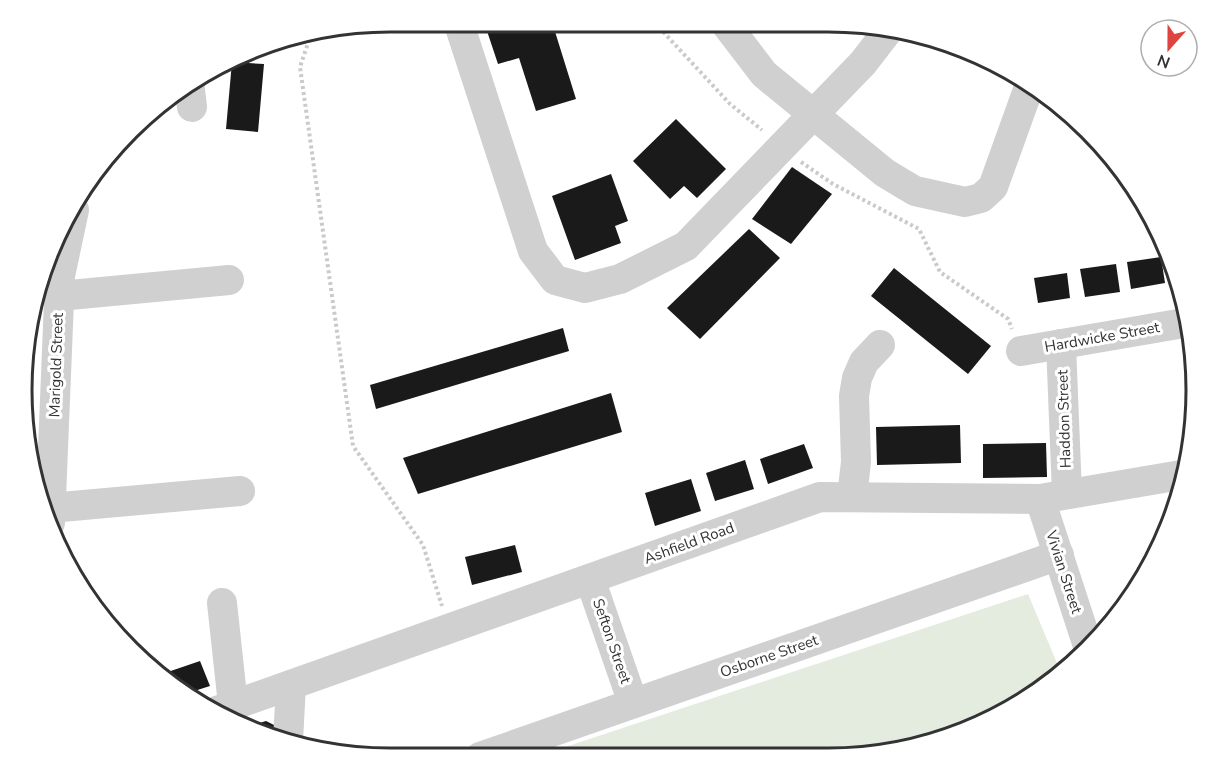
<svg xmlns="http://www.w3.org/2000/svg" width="1217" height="780" viewBox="0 0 1217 780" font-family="'Nunito Sans',sans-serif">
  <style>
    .green { fill: #e4ebdf }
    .building { fill: #1a1a1a }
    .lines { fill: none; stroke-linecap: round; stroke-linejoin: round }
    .path { stroke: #cacaca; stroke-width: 4; stroke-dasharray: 3 3; stroke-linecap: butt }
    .minor { stroke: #d0d0d0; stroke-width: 30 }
    .labels { text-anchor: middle; stroke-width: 6; stroke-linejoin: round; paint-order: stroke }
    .street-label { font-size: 15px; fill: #333; stroke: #fff }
    .rim { fill: none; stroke: #333; stroke-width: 3 }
  </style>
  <rect width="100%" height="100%" fill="#fff"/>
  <path class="green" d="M1028,594L1059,668L990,721L851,758L535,757Z"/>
  <g class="building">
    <path d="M484,22H552L576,99L536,111L519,58L498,64Z"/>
    <path d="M232,62L264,64L258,132L226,129Z"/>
    <path d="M676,119L726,169L697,198L684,186L670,199L633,161Z"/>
    <path d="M792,167L832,194L791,244L752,219Z"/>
    <path d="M611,174L628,221L615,226L621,243L575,260L552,196Z"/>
    <path d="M749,229L780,258L700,339L667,308Z"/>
    <path d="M1161,257L1165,283L1131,289L1127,262Z"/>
    <path d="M1116,264L1120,292L1085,297L1080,269Z"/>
    <path d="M894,268L991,346L968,374L871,296Z"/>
    <path d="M1067,273L1070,298L1038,303L1034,278Z"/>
    <path d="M563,328L569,351L376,409L370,385Z"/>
    <path d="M611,393L622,432L418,494L403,458Z"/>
    <path d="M960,425L961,463L877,465L876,427Z"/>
    <path d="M1046,443L1047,477L983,478V444Z"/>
    <path d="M804,444L813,468L768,484L760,459Z"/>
    <path d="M745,460L754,489L715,501L706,473Z"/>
    <path d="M691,479L701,511L655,526L645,493Z"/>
    <path d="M515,545L522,572L472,585L465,557Z"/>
    <path d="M200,661L210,686L188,693L159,675Z"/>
    <path d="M266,721L274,725L273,737L244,728Z"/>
  </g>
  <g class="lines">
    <g class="path">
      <path d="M655,23L730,104L762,130"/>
      <path d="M311,34L300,67L353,446L423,545L442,606"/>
      <path d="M801,162L833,184L919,229L940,272L1008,319L1012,329"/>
    </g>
    <g class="minor">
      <path d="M458,21L533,251L555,280L585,288L620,279L686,246L863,63L890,28"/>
      <path d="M725,23L764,74L885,173L915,191L965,202L981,198L993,187L1029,87"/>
      <path d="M189,81L192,107"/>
      <path d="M59,296L229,280"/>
      <path d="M1061,344L1067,494"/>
      <path d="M1021,351L1184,323"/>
      <path d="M852,497L856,462L854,396L857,378L864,362L880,345"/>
      <path d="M1040,499L1088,646"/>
      <path d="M50,508L240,491"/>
      <path d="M50,523L60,276L74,210"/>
      <path d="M590,579L633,703"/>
      <path d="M222,603L233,705"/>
      <path d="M217,711L820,497L1040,499L1181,475"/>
      <path d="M288,741L291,685"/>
      <path d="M480,757L1059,555"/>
    </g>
  </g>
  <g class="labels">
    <g class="street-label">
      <text transform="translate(1102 337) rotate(-10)" y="5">Hardwicke Street</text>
      <text transform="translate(56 365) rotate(-88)" y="5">Marigold Street</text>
      <text transform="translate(1064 419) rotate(-92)" y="5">Haddon Street</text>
      <text transform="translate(689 543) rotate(-20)" y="5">Ashfield Road</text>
      <text transform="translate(1064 572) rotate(72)" y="5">Vivian Street</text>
      <text transform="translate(612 641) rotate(71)" y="5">Sefton Street</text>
      <text transform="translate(769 656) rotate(-19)" y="5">Osborne Street</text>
    </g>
  </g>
  <path d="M0 0H1217V780H0ZM390 32H828A358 358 0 0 1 1186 390V390A358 358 0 0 1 828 748H390A358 358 0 0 1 32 390V390A358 358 0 0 1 390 32Z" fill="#fff" fill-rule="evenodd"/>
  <path class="rim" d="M390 32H828A358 358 0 0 1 1186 390V390A358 358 0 0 1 828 748H390A358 358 0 0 1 32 390V390A358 358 0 0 1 390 32Z"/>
  <g transform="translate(1169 48) rotate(201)"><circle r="28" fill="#ffffff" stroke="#adadad" stroke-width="1.5"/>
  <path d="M0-4.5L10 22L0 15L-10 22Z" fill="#de4541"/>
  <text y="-9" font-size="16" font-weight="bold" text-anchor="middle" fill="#333333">N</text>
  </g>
</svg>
